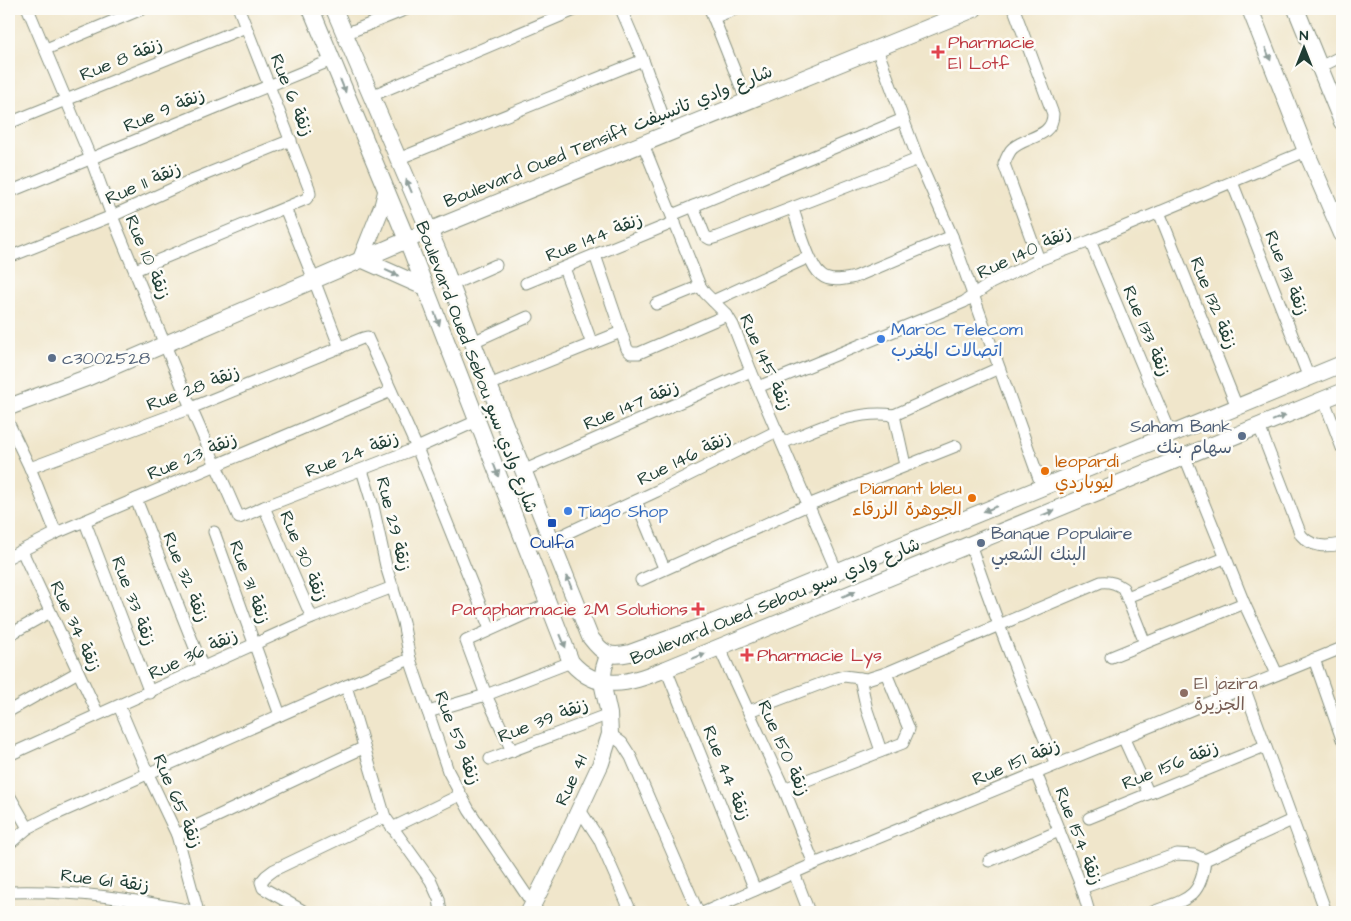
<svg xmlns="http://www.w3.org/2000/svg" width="1351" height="921" viewBox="0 0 1351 921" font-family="'Architects Daughter','Playpen Sans Arabic',sans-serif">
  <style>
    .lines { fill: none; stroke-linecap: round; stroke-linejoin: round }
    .street-casing { stroke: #889280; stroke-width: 13 }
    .secondary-casing { stroke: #889280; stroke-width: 18 }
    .street { stroke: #fff; stroke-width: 11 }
    .secondary { stroke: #fff; stroke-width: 16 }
    .oneway { fill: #8f9e9a }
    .health-dot { fill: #e0444e; stroke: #fdfcf7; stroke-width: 2 }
    .shop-dot { fill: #3f7fe0; stroke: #fdfcf7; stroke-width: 2 }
    .service-dot { fill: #5c6f8a; stroke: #fdfcf7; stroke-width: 2 }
    .food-dot { fill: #e8710a; stroke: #fdfcf7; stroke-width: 2 }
    .transit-dot { fill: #1a4fb4; stroke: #fdfcf7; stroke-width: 2 }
    .education-dot { fill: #8d6e63; stroke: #fdfcf7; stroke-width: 2 }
    .labels { text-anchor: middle; stroke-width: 5; stroke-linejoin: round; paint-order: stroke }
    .health-label { font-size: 18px; fill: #be3a42; stroke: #fdfcf7; text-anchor: start }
    .street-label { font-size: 18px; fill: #1f3d34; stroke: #fdfcf7 }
    .shop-label { font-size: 18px; fill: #366cbe; stroke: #fdfcf7; text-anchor: start }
    .service-label { font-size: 18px; fill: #4e5e75; stroke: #fdfcf7; text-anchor: start }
    .food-label { font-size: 18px; fill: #c56008; stroke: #fdfcf7; text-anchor: start }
    .transit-label { font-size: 18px; fill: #164399; stroke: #fdfcf7 }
    .education-label { font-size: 18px; fill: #785e54; stroke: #fdfcf7; text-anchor: start }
  </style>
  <rect width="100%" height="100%" fill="#fdfcf7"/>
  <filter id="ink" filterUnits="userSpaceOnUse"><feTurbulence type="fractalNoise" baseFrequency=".02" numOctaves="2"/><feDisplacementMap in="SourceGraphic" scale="10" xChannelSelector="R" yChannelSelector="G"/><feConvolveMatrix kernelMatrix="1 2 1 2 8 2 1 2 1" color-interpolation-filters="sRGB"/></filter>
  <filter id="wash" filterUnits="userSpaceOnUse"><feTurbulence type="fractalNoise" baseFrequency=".0096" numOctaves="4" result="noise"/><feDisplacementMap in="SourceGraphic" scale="20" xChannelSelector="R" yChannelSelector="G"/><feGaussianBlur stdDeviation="1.12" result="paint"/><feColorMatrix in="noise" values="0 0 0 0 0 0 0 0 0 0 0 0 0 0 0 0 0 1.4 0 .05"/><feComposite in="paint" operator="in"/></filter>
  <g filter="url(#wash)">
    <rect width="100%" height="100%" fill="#f0e6cb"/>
  </g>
  <g filter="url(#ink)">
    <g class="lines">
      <g class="street-casing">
        <g id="street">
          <path d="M28,9L91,159L112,216L191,408L239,518L264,507L417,448L477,421"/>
          <path d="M621,9L643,60L669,133"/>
          <path d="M710,9L747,102"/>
          <path d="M1014,9L1053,114C1053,139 1023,136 1011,150C1008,154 1006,159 1004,164L1039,260"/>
          <path d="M713,18L736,9"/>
          <path d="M345,34L407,9"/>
          <path d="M46,49L142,9"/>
          <path d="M877,49L918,159L952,236L1042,487"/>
          <path d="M1320,67L1342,56"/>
          <path d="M371,96L577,9"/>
          <path d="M9,123L246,27"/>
          <path d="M643,144L700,286L705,293L727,315L733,325L751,371L837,572"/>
          <path d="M398,159L643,60"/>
          <path d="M1232,182L1309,378"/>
          <path d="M9,192L332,60"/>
          <path d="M693,206L705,236L710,239L717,237L918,159"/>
          <path d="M285,208L314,280L340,348"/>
          <path d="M793,209C798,224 809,266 821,275C830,283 845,279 855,277L952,236"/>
          <path d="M1159,212L1237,407"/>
          <path d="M672,215L903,119"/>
          <path d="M1090,241L1171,434"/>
          <path d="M595,255L627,349L631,353H639L727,315"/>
          <path d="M9,257L112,216L194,179L291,140"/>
          <path d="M564,268L592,344"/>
          <path d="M135,270L306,199L310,194L309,188L239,9"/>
          <path d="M526,283L675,222"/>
          <path d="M451,285L496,265"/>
          <path d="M713,301L809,257"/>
          <path d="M656,304L700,286"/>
          <path d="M473,342L528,317"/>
          <path d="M489,385L621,332"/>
          <path d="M758,387L950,308L964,302L991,283L1039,260L1090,241L1306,151"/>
          <path d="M1324,400L1342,448"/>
          <path d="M894,415L999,368"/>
          <path d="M894,415L905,465"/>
          <path d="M9,424L30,468L56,533"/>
          <path d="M1259,426L1301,535C1312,548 1327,547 1342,544"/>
          <path d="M782,443C818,429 854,409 894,415"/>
          <path d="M1185,457L1244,603L1277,674"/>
          <path d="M30,468L191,408L363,338L367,337L417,448L490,629"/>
          <path d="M362,470L373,506L386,566L403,622L410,659L448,771L469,810L538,912"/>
          <path d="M525,470L751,371"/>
          <path d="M136,499L203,668"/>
          <path d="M636,501L664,568"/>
          <path d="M264,507L312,618"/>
          <path d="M85,522L150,693"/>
          <path d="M214,532L280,715"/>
          <path d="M552,540L657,491L777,431"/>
          <path d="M970,544C996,619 1023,693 1056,764"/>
          <path d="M22,551L98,714"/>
          <path d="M9,557L56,533L391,391"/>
          <path d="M641,580L808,505L956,446"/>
          <path d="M1127,597L1225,558"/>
          <path d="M9,635L50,612"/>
          <path d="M719,647L784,789L814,864"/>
          <path d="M1111,657L1244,603"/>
          <path d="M1314,659L1342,739"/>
          <path d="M666,669L755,890"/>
          <path d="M860,678L867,710L881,751"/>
          <path d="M346,686L385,817L431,881L439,899L441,912"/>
          <path d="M1244,687L1326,912"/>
          <path d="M119,706L148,774L177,835L198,912"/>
          <path d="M9,711L78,672"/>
          <path d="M749,711L836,678L844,676L867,679L886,673L1101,582C1110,581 1116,583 1123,588L1145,643"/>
          <path d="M428,712L486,695L571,662"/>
          <path d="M610,734L622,743L631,757L698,912"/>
          <path d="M1123,737L1148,792"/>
          <path d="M512,751L486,695L466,641L548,604"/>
          <path d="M9,755L312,618L393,587"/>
          <path d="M490,759L609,714"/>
          <path d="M1036,773L1082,888L1089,912"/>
          <path d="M784,789L903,743L909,729L886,673"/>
          <path d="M9,795L28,828"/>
          <path d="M580,810L599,839L631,912"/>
          <path d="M1089,818L1265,746"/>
          <path d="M392,828L460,795"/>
          <path d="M177,835L363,748"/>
          <path d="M9,844L28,828L52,816L346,686L410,659"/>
          <path d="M989,861L1059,831"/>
          <path d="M794,873L809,912"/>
          <path d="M1082,888L1177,854L1194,855L1205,860L1292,820"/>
          <path d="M9,892C73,890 134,899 197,912"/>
          <path d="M305,912L263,888L261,882L266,876L274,870L385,817"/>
          <path d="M705,912L814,864L1342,648"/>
          <path d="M1153,912C1186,899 1201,899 1205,860"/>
        </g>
      </g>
      <g class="secondary-casing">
        <g id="secondary">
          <path d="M311,9L407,240L571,662C600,695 631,682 666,669L1342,392"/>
          <path d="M334,9L440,256L489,385L590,637C603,654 609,658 630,653L712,623L1342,364"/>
          <path d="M1250,9L1306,151L1342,234"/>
          <path d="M1296,9L1342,122"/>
          <path d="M386,192L383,204L361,259L424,287"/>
          <path d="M9,407L89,377L428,231L974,9"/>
          <path d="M529,912L559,853L601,763L610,734L609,714L602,682L604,668L608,655"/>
        </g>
      </g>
      <use href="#street" class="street"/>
      <use href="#secondary" class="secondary"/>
    </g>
    <defs><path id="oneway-solid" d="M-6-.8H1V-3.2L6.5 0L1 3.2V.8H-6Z" transform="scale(1.25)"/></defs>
    <g class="oneway">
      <use href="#oneway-solid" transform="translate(1268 54) rotate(68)"/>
      <use href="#oneway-solid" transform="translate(343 86) rotate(68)"/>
      <use href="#oneway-solid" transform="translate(409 186) rotate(-113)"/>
      <use href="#oneway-solid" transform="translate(392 273) rotate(24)"/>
      <use href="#oneway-solid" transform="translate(437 319) rotate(69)"/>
      <use href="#oneway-solid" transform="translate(1279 418) rotate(-22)"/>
      <use href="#oneway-solid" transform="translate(496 470) rotate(69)"/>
      <use href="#oneway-solid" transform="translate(990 509) rotate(158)"/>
      <use href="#oneway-solid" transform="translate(1048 513) rotate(-22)"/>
      <use href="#oneway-solid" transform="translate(569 582) rotate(-112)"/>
      <use href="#oneway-solid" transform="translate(849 594) rotate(-22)"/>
      <use href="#oneway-solid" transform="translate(563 641) rotate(68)"/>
      <use href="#oneway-solid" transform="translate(699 656) rotate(-22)"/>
    </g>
  </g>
  <g class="health-dot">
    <path d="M935.5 44.5h5v5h5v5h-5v5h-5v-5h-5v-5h5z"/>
    <path d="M695.5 601.5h5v5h5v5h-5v5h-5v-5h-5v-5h5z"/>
    <path d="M744.5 647.5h5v5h5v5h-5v5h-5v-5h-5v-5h5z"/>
  </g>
  <g class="shop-dot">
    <circle cx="881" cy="339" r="5"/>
    <circle cx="568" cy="511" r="5"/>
  </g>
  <g class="service-dot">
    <circle cx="52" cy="358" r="5"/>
    <circle cx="1242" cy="436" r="5"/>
    <circle cx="981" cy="543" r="5"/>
  </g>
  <g class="food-dot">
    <circle cx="1045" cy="471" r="5"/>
    <circle cx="972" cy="498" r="5"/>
  </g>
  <rect class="transit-dot" x="547" y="518" width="10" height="10" rx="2.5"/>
  <circle class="education-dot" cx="1184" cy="693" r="5"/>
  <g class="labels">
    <g class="health-label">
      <text x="948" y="48">Pharmacie<tspan x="948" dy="21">El Lotf</tspan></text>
      <text x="688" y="615" text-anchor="end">Parapharmacie 2M Solutions</text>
      <text x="757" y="661">Pharmacie Lys</text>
    </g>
    <g class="street-label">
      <text transform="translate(121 59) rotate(-22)" y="6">Rue 8 زنقة</text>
      <text transform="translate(292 95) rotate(68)" y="6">Rue 6 زنقة</text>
      <text transform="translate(164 110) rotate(-23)" y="6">Rue 9 زنقة</text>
      <text transform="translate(608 136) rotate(-22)" y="6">Boulevard Oued Tensift شارع وادي تانسيفت</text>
      <text transform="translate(143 183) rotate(-24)" y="6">Rue 11 زنقة</text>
      <text transform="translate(594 237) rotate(-22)" y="6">Rue 144 زنقة</text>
      <text transform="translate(1024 252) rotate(-25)" y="6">Rue 140 زنقة</text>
      <text transform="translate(148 257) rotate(67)" y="6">Rue 10 زنقة</text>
      <text transform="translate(1287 273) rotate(68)" y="6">Rue 131 زنقة</text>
      <text transform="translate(1214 303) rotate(68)" y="6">Rue 132 زنقة</text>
      <text transform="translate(1147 331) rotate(67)" y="6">Rue 133 زنقة</text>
      <text transform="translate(766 362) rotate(66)" y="6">Rue 145 زنقة</text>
      <text transform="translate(477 367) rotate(69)" y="6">Boulevard Oued Sebou شارع وادي سبو</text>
      <text transform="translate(193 388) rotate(-21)" y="6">Rue 28 زنقة</text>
      <text transform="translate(631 405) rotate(-23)" y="6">Rue 147 زنقة</text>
      <text transform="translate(352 454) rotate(-21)" y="6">Rue 24 زنقة</text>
      <text transform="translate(192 456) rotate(-23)" y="6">Rue 23 زنقة</text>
      <text transform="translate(684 458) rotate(-26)" y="6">Rue 146 زنقة</text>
      <text transform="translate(394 524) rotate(76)" y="6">Rue 29 زنقة</text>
      <text transform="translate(304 556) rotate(67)" y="6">Rue 30 زنقة</text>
      <text transform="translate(186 577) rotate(68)" y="6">Rue 32 زنقة</text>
      <text transform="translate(250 582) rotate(70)" y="6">Rue 31 زنقة</text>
      <text transform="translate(134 601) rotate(69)" y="6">Rue 33 زنقة</text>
      <text transform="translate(775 601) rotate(-22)" y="6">Boulevard Oued Sebou شارع وادي سبو</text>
      <text transform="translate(76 626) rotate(65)" y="6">Rue 34 زنقة</text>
      <text transform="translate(193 654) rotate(-25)" y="6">Rue 36 زنقة</text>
      <text transform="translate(543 720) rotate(-21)" y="6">Rue 39 زنقة</text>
      <text transform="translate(458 738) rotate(69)" y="6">Rue 59 زنقة</text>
      <text transform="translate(784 748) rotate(66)" y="6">Rue 150 زنقة</text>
      <text transform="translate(1016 762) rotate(-23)" y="6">Rue 151 زنقة</text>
      <text transform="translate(1170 765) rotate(-22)" y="6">Rue 156 زنقة</text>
      <text transform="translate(727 773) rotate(68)" y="6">Rue 44 زنقة</text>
      <text transform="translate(571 780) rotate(-66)" y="6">Rue 41</text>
      <text transform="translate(178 801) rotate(67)" y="6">Rue 65 زنقة</text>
      <text transform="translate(1079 836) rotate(69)" y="6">Rue 154 زنقة</text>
      <text transform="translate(105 880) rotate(7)" y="6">Rue 61 زنقة</text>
    </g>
    <g class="shop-label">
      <text x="891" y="335">Maroc Telecom<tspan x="891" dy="21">اتصالات المغرب</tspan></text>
      <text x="578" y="517">Tiago Shop</text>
    </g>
    <g class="service-label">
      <text x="62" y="364">c3002528</text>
      <text x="1232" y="432" text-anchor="end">Saham Bank<tspan x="1232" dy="21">سهام بنك</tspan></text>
      <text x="991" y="539">Banque Populaire<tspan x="991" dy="21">البنك الشعبي</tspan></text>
    </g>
    <g class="food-label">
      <text x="1055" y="467">leopardi<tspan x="1055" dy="21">ليوباردي</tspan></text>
      <text x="962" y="494" text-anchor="end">Diamant bleu<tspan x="962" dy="21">الجوهرة الزرقاء</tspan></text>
    </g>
    <g class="transit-label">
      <text x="552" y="548">Oulfa</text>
    </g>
    <g class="education-label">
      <text x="1194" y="689">El jazira<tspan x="1194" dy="21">الجزيرة</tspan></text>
    </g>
  </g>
  <rect width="1351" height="921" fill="none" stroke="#fdfcf7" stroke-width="30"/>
  <g transform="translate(1304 48)" stroke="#fdfcf7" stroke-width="4" paint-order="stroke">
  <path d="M0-4L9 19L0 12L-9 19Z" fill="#1f3d34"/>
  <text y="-8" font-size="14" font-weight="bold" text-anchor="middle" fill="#1f3d34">N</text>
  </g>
</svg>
